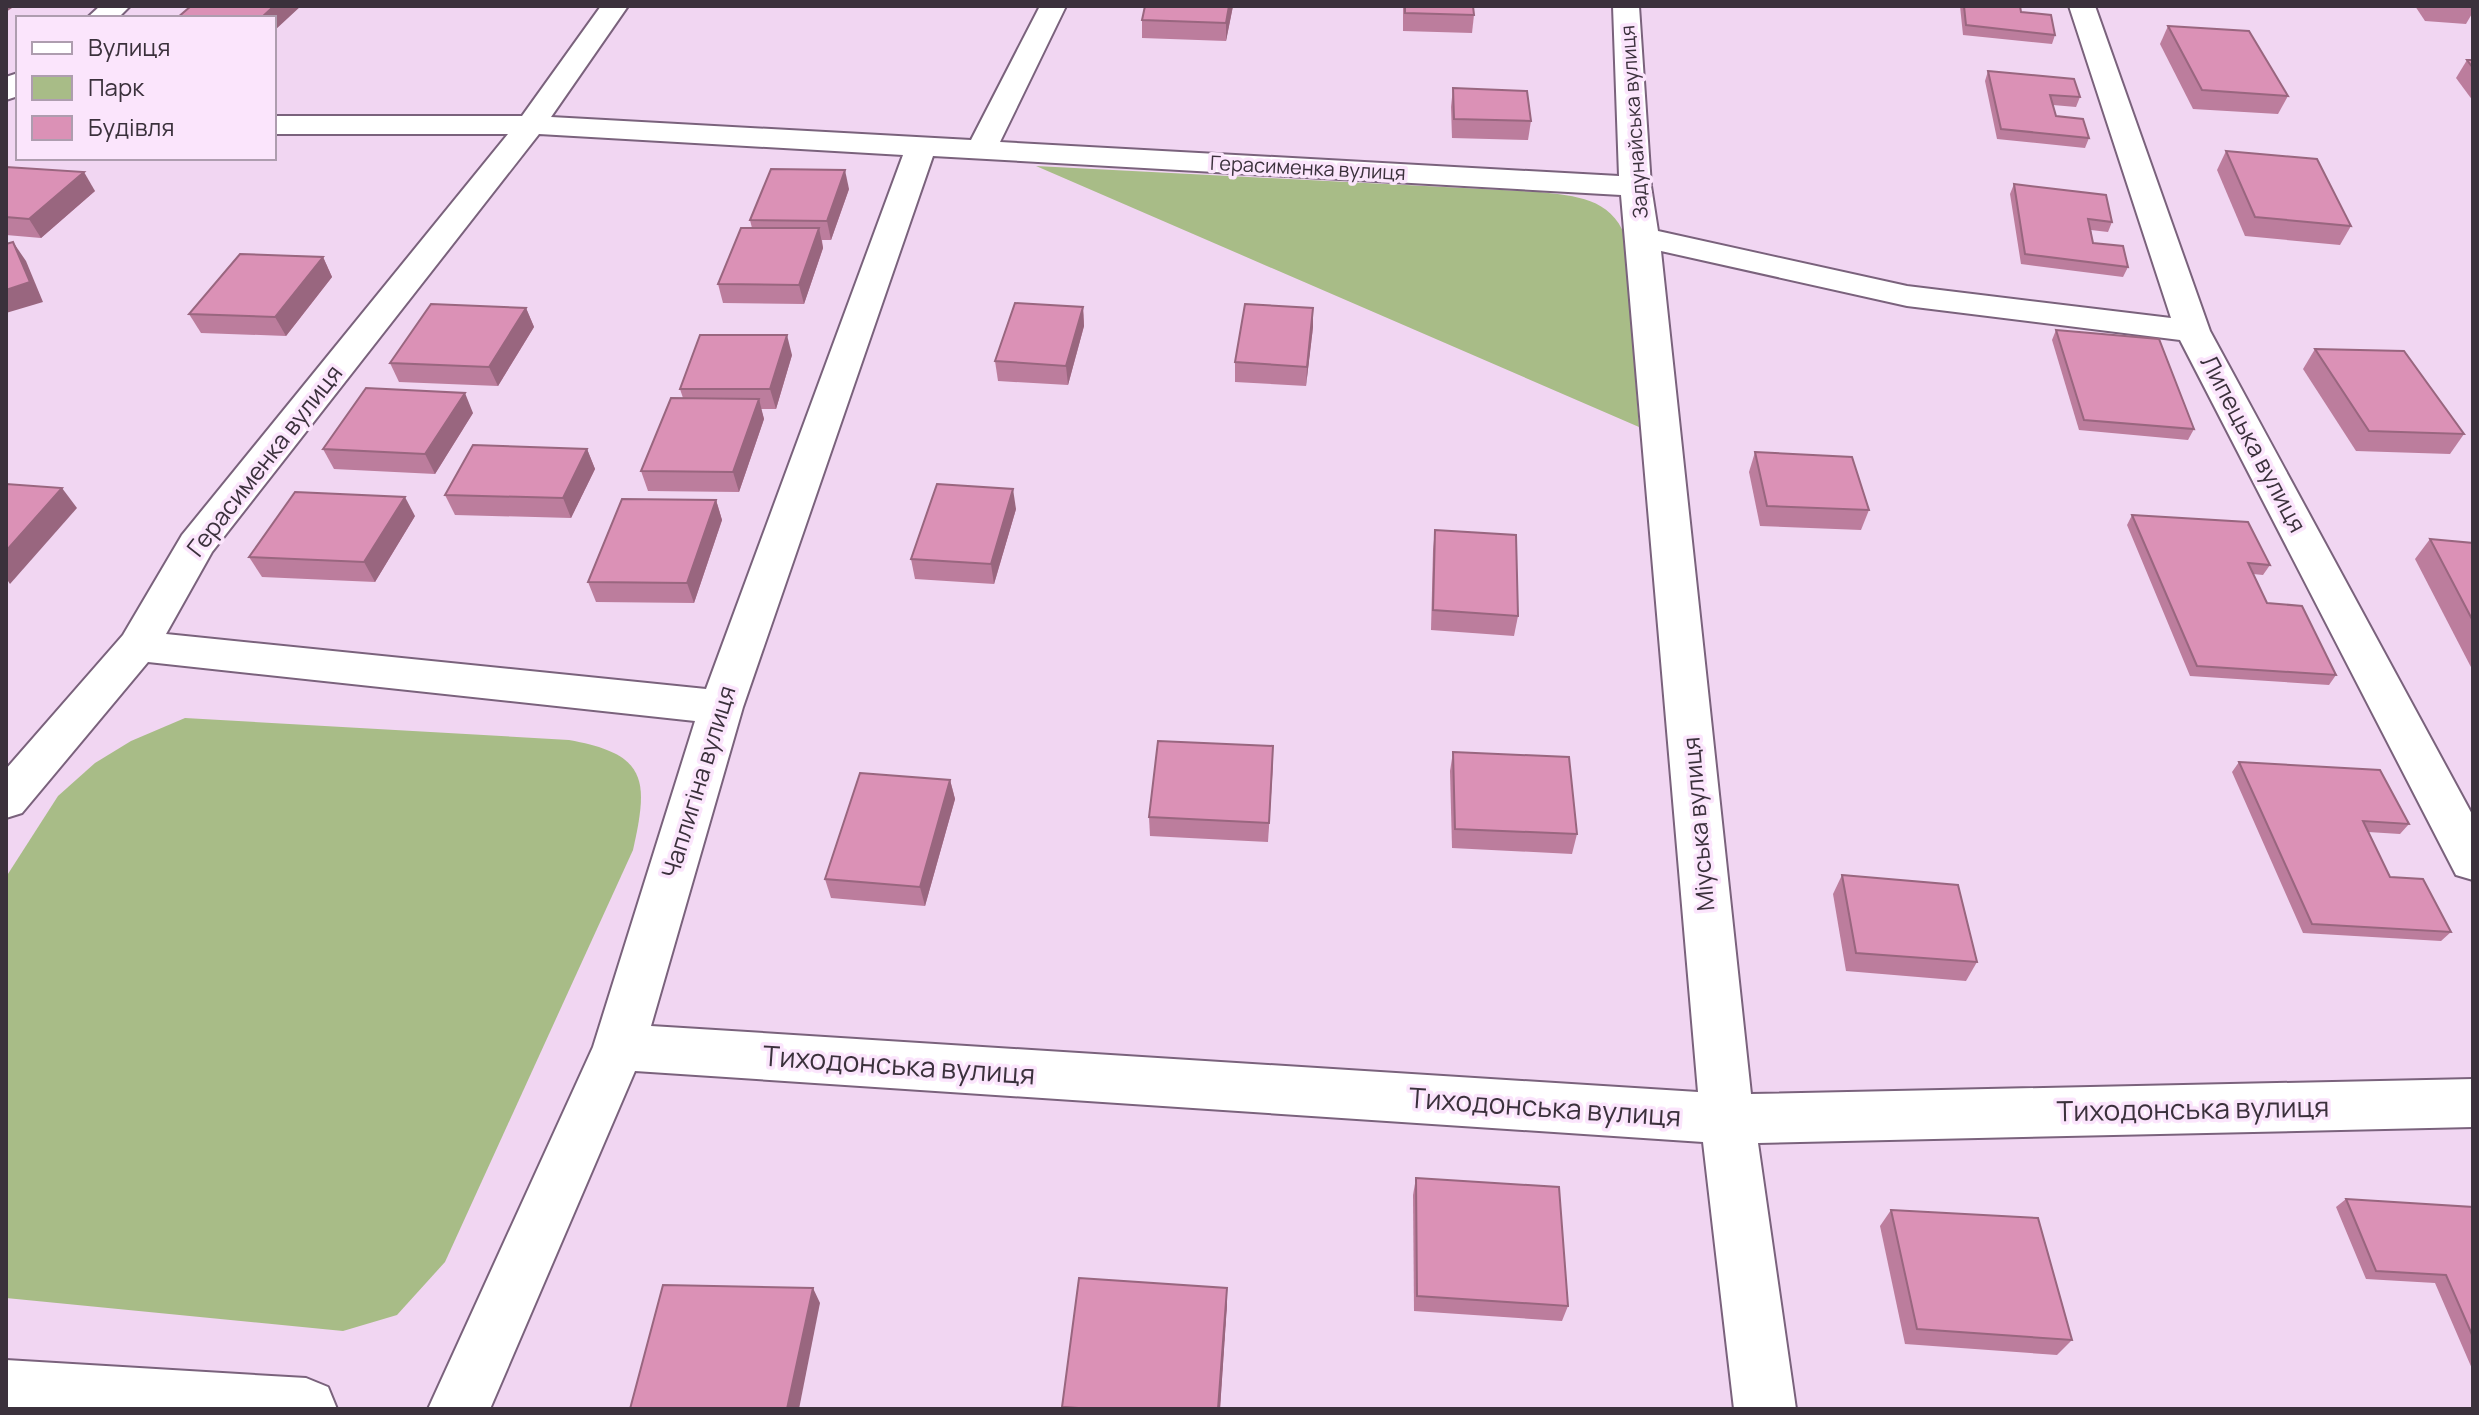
<svg xmlns="http://www.w3.org/2000/svg" width="2479" height="1415" viewBox="0 0 2479 1415" font-family="Manrope,sans-serif">
  <style>
    .green { fill: #a8bc87 }
    .lines { fill: none; stroke-linecap: round; stroke-linejoin: round }
    .minor-casing { stroke: #7a627c; stroke-width: 4 }
    .minor { fill: #fff; fill-rule: evenodd }
    .wall { fill: #bc7d9d }
    .shaded-wall { fill: #99667f }
    .building { fill: #db91b6; stroke: #99667f; stroke-width: 2 }
    .labels { text-anchor: middle; stroke-width: 7; stroke-linejoin: round; paint-order: stroke }
    .far-street-label { font-size: 20px; fill: #3b313c; stroke: #fbe5fc }
    .street-label { font-size: 24px; fill: #3b313c; stroke: #fbe5fc }
    .near-street-label { font-size: 28px; fill: #3b313c; stroke: #fbe5fc }
  </style>
  <rect width="100%" height="100%" fill="#f1d6f2"/>
  <g class="green">
    <path d="M1036,166L1540,192C1575,196 1611,198 1625,236L1639,427Z"/>
    <path d="M185,718L569,740C647,754 649,779 633,850L445,1262L397,1315L343,1331L6,1298V877L58,796L95,763L131,741Z"/>
  </g>
  <g class="lines">
    <g class="minor-casing">
      <g id="minor">
        <path d="M100,6H130L118,18H87Z"/>
        <path d="M601,6H628L551,117L971,140L1040,6H1066L1000,142L1619,176L1613,6H1639L1651,186L1658,231L1907,286L2171,318L2069,6H2095L2210,331L2473,816V880L2456,875L2180,340L1907,306L1661,251L1751,1094L2473,1079V1127L1758,1143L1796,1409H1734L1703,1142L635,1071L490,1409H428L593,1047L695,721L148,662L22,813L6,818V769L123,635L182,535L508,134H274V116H522ZM539,134L903,155L706,689L166,634L212,552ZM933,156L1621,195L1698,1092L651,1026L743,707Z"/>
        <path d="M18,73V96L6,100V77Z"/>
        <path d="M6,1360L306,1378L328,1387L337,1409H6Z"/>
      </g>
    </g>
    <use href="#minor" class="minor"/>
  </g>
  <g class="wall">
    <path d="M1145,6H1233L1226,41L1142,38V20Z"/>
    <path d="M1403,6H1473L1474,15L1472,33L1403,31Z"/>
    <path d="M1960,6H2020L2021,12L2055,35L2052,44L1963,35Z"/>
    <path d="M2415,6H2473V12L2466,24L2425,21Z"/>
    <path d="M2168,26L2288,96L2278,114L2193,109L2160,44Z"/>
    <path d="M2467,60H2473V101L2456,78Z"/>
    <path d="M1988,71L2080,97L2076,107L2053,105L2056,116L2089,138L2085,148L1997,139L1985,81Z"/>
    <path d="M1453,88L1531,121L1528,140L1452,138L1451,107Z"/>
    <path d="M2226,151L2351,226L2340,245L2245,236L2217,170Z"/>
    <path d="M6,167L95,191L41,238L6,235Z"/>
    <path d="M2014,184L2112,222L2108,232L2091,230L2093,243L2128,267L2123,277L2021,264L2010,194Z"/>
    <path d="M849,189L831,240H822L823,248L804,304L723,303L718,284L752,228L750,220Z"/>
    <path d="M323,257L332,277L286,336L201,333L189,314Z"/>
    <path d="M1083,307L1084,326L1068,385L998,381L995,361Z"/>
    <path d="M526,308L534,327L498,386L399,382L390,363Z"/>
    <path d="M1313,327L1306,386L1235,382V362Z"/>
    <path d="M2056,330L2194,429L2188,440L2079,430L2052,340Z"/>
    <path d="M2315,349L2464,434L2450,454L2356,451L2303,369Z"/>
    <path d="M792,355L776,409H761L764,419L739,492L648,491L641,471L683,398L680,389Z"/>
    <path d="M473,413L435,474L334,469L323,449Z"/>
    <path d="M587,449L595,469L571,518L455,515L445,495Z"/>
    <path d="M1755,452L1869,510L1861,530L1760,526L1749,472Z"/>
    <path d="M716,500L722,520L694,603L596,602L588,582Z"/>
    <path d="M1016,509L994,584L915,579L911,559Z"/>
    <path d="M2132,515L2270,565L2263,575L2253,574L2267,603L2336,675L2329,685L2190,676L2127,525Z"/>
    <path d="M415,516L375,582L262,577L249,557Z"/>
    <path d="M1435,530L1518,616L1514,636L1431,630L1433,550Z"/>
    <path d="M2430,539L2473,543V671L2415,559Z"/>
    <path d="M1453,752L1577,834L1572,854L1452,848L1450,771Z"/>
    <path d="M2239,762L2409,824L2400,834L2368,832L2390,877L2451,932L2441,941L2303,933L2232,772Z"/>
    <path d="M1273,766L1268,842L1150,836L1149,817Z"/>
    <path d="M950,780L955,799L925,906L831,898L825,879Z"/>
    <path d="M1842,875L1977,962L1966,981L1846,971L1833,894Z"/>
    <path d="M1416,1178L1568,1306L1562,1321L1414,1311L1413,1195Z"/>
    <path d="M2346,1199L2473,1207V1371L2435,1283L2366,1279L2336,1207Z"/>
    <path d="M1891,1210L2072,1340L2057,1355L1905,1344L1880,1226Z"/>
    <path d="M1227,1288V1304L1220,1409H1063L1062,1407Z"/>
  </g>
  <g class="shaded-wall">
    <path d="M6,6H15L6,12Z"/>
    <path d="M274,6H301L274,31V18H261Z"/>
    <path d="M1229,6H1233L1226,41V23Z"/>
    <path d="M845,170L849,189L831,240L827,221Z"/>
    <path d="M84,172L95,191L41,238L29,219Z"/>
    <path d="M819,228L823,248L804,304L799,285Z"/>
    <path d="M13,242L26,261L43,302L6,313V290Z"/>
    <path d="M323,257L332,277L286,336L275,317Z"/>
    <path d="M1083,307L1084,326L1068,385L1066,366Z"/>
    <path d="M526,308L534,327L498,386L489,367Z"/>
    <path d="M1313,308V327L1306,386L1307,367Z"/>
    <path d="M787,335L792,355L776,409L770,389Z"/>
    <path d="M465,393L473,413L435,474L425,454Z"/>
    <path d="M759,399L764,419L739,492L733,472Z"/>
    <path d="M587,449L595,469L571,518L563,498Z"/>
    <path d="M62,488L77,508L10,584L6,578V551Z"/>
    <path d="M1013,489L1016,509L994,584L991,564Z"/>
    <path d="M405,497L415,516L375,582L364,562Z"/>
    <path d="M716,500L722,520L694,603L687,583Z"/>
    <path d="M950,780L955,799L925,906L920,887Z"/>
    <path d="M813,1288L820,1303L799,1409H787Z"/>
    <path d="M1227,1288V1304L1220,1409H1218Z"/>
  </g>
  <g class="building">
    <path d="M191,6H274L261,18H177Z"/>
    <path d="M1145,6H1229L1226,23L1142,20Z"/>
    <path d="M1405,6H1473L1474,15L1405,13Z"/>
    <path d="M1964,6H2020L2021,12L2051,15L2055,35L1966,25Z"/>
    <path d="M2168,26L2249,31L2288,96L2202,90Z"/>
    <path d="M2467,60H2473V68Z"/>
    <path d="M1988,71L2074,79L2080,97L2050,95L2056,116L2083,119L2089,138L2001,129Z"/>
    <path d="M1453,88L1527,91L1531,121L1454,119Z"/>
    <path d="M2226,151L2317,159L2351,226L2255,217Z"/>
    <path d="M6,167L84,172L29,219L6,217Z"/>
    <path d="M771,169L845,170L827,221L750,220Z"/>
    <path d="M2014,184L2106,195L2112,222L2088,219L2093,243L2123,246L2128,267L2025,254Z"/>
    <path d="M741,228H819L799,285L718,284Z"/>
    <path d="M13,242L30,282L6,290V244Z"/>
    <path d="M240,254L323,257L275,317L189,314Z"/>
    <path d="M1015,303L1083,307L1066,366L995,361Z"/>
    <path d="M431,304L526,308L489,367L390,363Z"/>
    <path d="M1245,304L1313,308L1307,367L1235,362Z"/>
    <path d="M2056,330L2159,339L2194,429L2084,420Z"/>
    <path d="M700,335H787L770,389H680Z"/>
    <path d="M2315,349L2404,351L2464,434L2369,431Z"/>
    <path d="M366,388L465,393L425,454L323,449Z"/>
    <path d="M671,398L759,399L733,472L641,471Z"/>
    <path d="M473,445L587,449L563,498L445,495Z"/>
    <path d="M1755,452L1852,457L1869,510L1767,506Z"/>
    <path d="M6,484L62,488L6,551Z"/>
    <path d="M937,484L1013,489L991,564L911,559Z"/>
    <path d="M295,492L405,497L364,562L249,557Z"/>
    <path d="M622,499L716,500L687,583L588,582Z"/>
    <path d="M2132,515L2248,522L2270,565L2248,563L2267,603L2302,606L2336,675L2197,666Z"/>
    <path d="M1435,530L1516,535L1518,616L1433,610Z"/>
    <path d="M2430,539L2473,543V621Z"/>
    <path d="M1158,741L1273,746L1269,823L1149,817Z"/>
    <path d="M1453,752L1569,757L1577,834L1455,829Z"/>
    <path d="M2239,762L2380,770L2409,824L2363,821L2390,877L2423,879L2451,932L2312,924Z"/>
    <path d="M860,773L950,780L920,887L825,879Z"/>
    <path d="M1842,875L1958,885L1977,962L1856,953Z"/>
    <path d="M1416,1178L1559,1187L1568,1306L1417,1296Z"/>
    <path d="M2346,1199L2473,1207V1337L2446,1275L2376,1271Z"/>
    <path d="M1891,1210L2038,1218L2072,1340L1917,1329Z"/>
    <path d="M1079,1278L1227,1288L1218,1409H1095L1062,1407Z"/>
    <path d="M663,1285L813,1288L787,1409H630Z"/>
  </g>
  <g class="labels">
    <g class="far-street-label">
      <text transform="translate(1634 122) rotate(-94)" y="7">Задунайська вулиця</text>
      <text transform="translate(1308 168) rotate(3)" y="7">Герасименка вулиця</text>
    </g>
    <g class="street-label">
      <text transform="translate(2253 444) rotate(62)" y="8">Липецька вулиця</text>
      <text transform="translate(265 461) rotate(-52)" y="8">Герасименка вулиця</text>
      <text transform="translate(699 782) rotate(-73)" y="8">Чаплигіна вулиця</text>
      <text transform="translate(1699 824) rotate(-95)" y="8">Міуська вулиця</text>
    </g>
    <g class="near-street-label">
      <text transform="translate(899 1065) rotate(4)" y="10">Тиходонська вулиця</text>
      <text transform="translate(1545 1107) rotate(4)" y="10">Тиходонська вулиця</text>
      <text transform="translate(2193 1109) rotate(-1)" y="10">Тиходонська вулиця</text>
    </g>
  </g>
  <rect width="2479" height="1415" fill="none" stroke="#3b313c" stroke-width="16"/>
  <rect x="16" y="16" width="260" height="144" fill="#fbe5fc" stroke="#ae9daf" stroke-width="2"/>
  <rect x="32" y="42" width="40" height="12" fill="#ffffff" stroke="#ae9daf" stroke-width="2"/>
  <text x="88" y="56" font-size="24" fill="#3b313c">Вулиця</text>
  <rect x="32" y="76" width="40" height="24" fill="#a8bc87" stroke="#ae9daf" stroke-width="2"/>
  <text x="88" y="96" font-size="24" fill="#3b313c">Парк</text>
  <rect x="32" y="116" width="40" height="24" fill="#db91b6" stroke="#ae9daf" stroke-width="2"/>
  <text x="88" y="136" font-size="24" fill="#3b313c">Будівля</text>
</svg>
